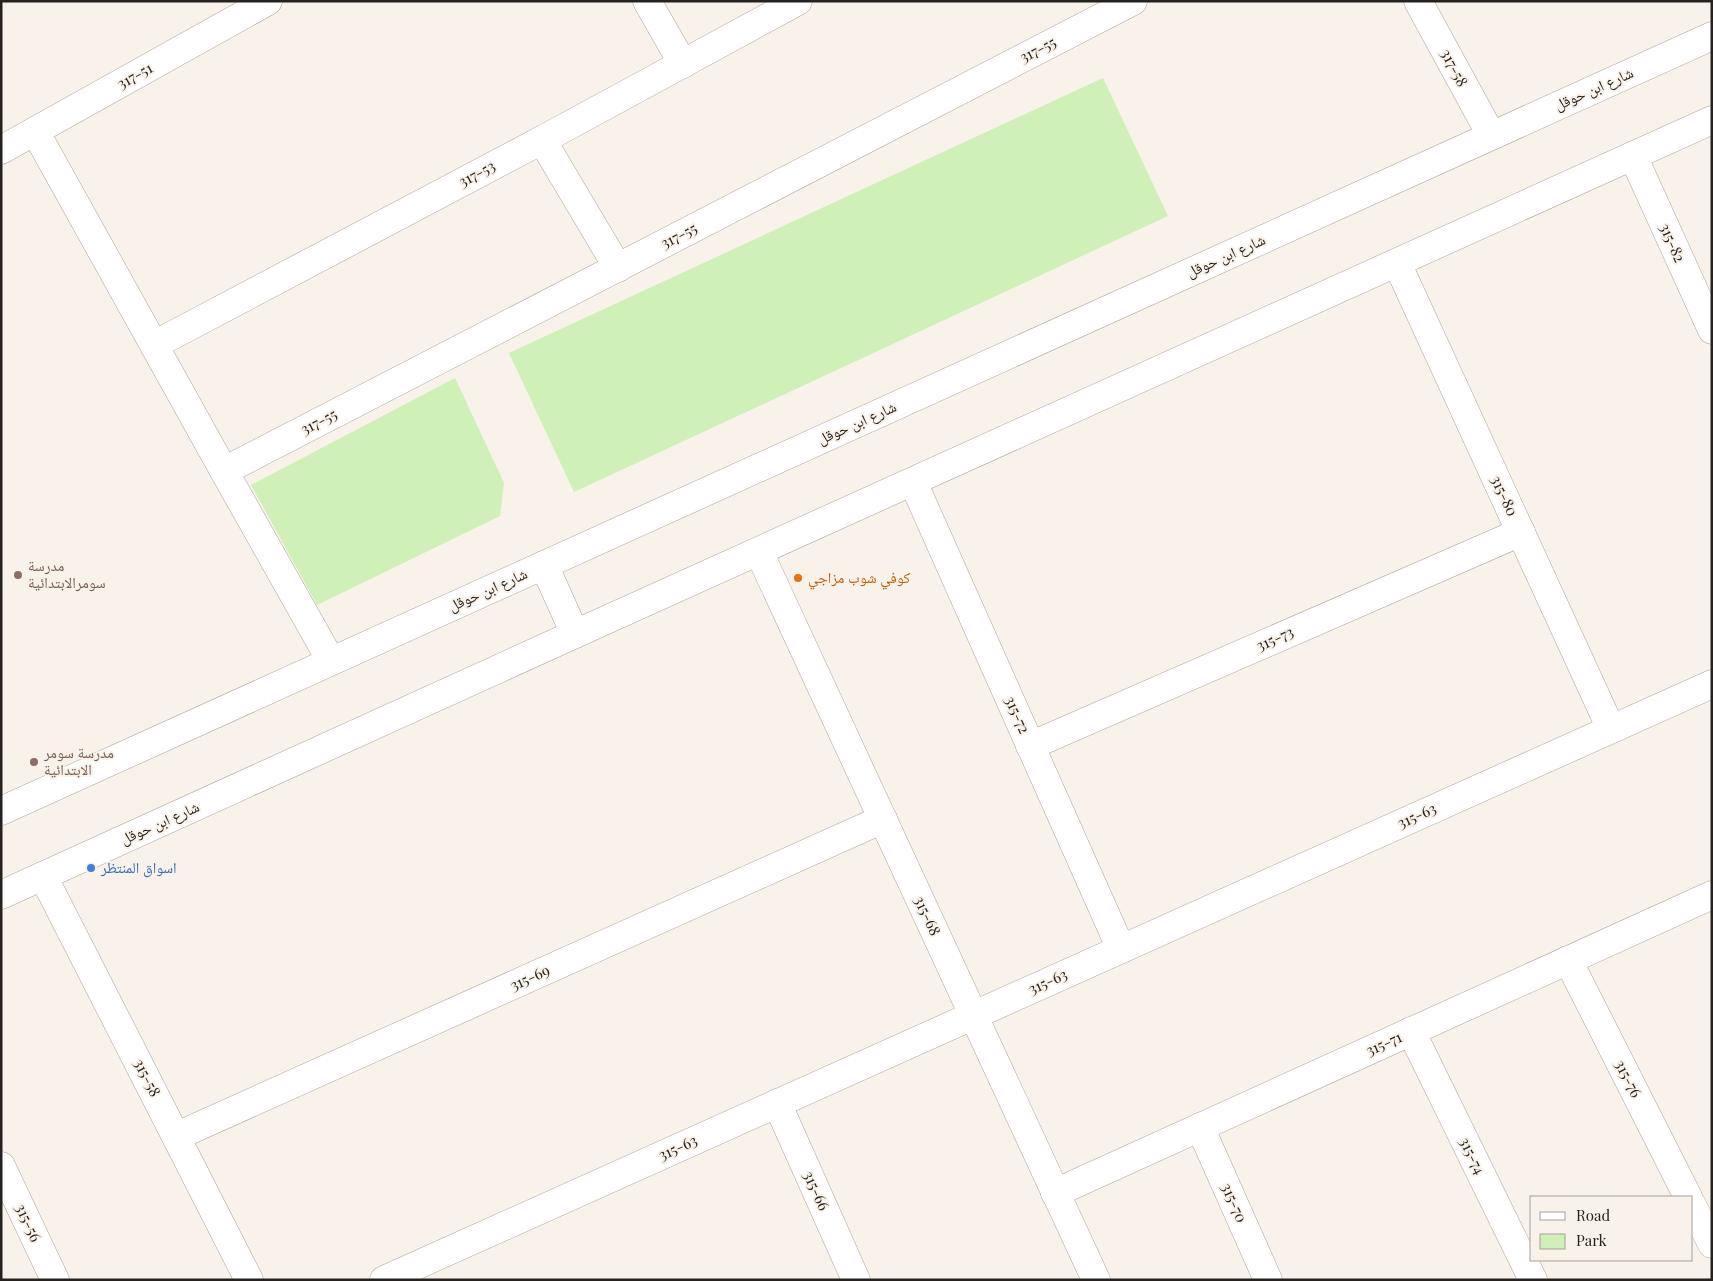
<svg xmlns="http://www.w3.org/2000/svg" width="1713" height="1281" viewBox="0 0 1713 1281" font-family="'Playfair Display','Noto Naskh Arabic',serif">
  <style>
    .green { fill: #cff0b6 }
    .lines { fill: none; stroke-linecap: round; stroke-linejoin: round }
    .minor-casing { stroke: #aba69d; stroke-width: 29 }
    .minor { stroke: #fff; stroke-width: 28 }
    .education-dot { fill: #8d6e63; stroke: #f8f2ea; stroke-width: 2 }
    .food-dot { fill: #e8710a; stroke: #f8f2ea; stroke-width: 2 }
    .shop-dot { fill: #3f7fe0; stroke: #f8f2ea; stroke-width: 2 }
    .labels { text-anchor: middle; stroke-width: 4; stroke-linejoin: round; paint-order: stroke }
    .street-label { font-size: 15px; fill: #25221f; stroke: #f8f2ea }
    .education-label { font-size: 15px; fill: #785e54; stroke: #f8f2ea; text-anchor: start }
    .food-label { font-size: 15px; fill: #c56008; stroke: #f8f2ea; text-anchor: start }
    .shop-label { font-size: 15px; fill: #366cbe; stroke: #f8f2ea; text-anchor: start }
  </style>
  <rect width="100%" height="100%" fill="#f8f2ea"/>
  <g class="green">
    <path d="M1103,78L1168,216L574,492L509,353Z"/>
    <path d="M455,378L504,483L500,516L317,605L251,485Z"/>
  </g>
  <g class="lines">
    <g class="minor-casing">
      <g id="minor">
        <path d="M647,1L683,64"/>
        <path d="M1418,1L1491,135"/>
        <path d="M35,131L224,471L331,661"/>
        <path d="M542,140L618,268"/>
        <path d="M1,150L268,1"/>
        <path d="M1633,156L1712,330"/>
        <path d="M1397,263L1611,729"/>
        <path d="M154,345L542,140L798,1"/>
        <path d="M224,471L1133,1"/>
        <path d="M913,482L1121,949"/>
        <path d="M759,552L1096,1280"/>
        <path d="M544,565L575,634"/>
        <path d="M1030,746L1521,532"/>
        <path d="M1,811L1712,36"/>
        <path d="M43,876L249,1280"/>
        <path d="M1,895L575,634L1712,120"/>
        <path d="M1568,960L1688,1197"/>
        <path d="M1411,1031L1533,1280"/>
        <path d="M777,1103L856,1280"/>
        <path d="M1200,1127L1268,1280"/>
        <path d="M177,1136L883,819"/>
        <path d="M1,1166L55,1280"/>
        <path d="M1055,1193L1712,895"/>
        <path d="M1692,1205L1712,1244"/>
        <path d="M384,1280L1712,684"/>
      </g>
    </g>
    <use href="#minor" class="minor"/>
  </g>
  <g class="education-dot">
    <circle cx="18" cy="575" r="5"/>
    <circle cx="34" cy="762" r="5"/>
  </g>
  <circle class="food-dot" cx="798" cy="578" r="5"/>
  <circle class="shop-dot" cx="91" cy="868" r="5"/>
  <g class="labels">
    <g class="street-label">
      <text transform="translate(1038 50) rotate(-27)" y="5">317-55</text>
      <text transform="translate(1454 68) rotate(62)" y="5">317-58</text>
      <text transform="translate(135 76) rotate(-29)" y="5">317-51</text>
      <text transform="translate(1594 89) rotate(-24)" y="5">شارع ابن حوقل</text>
      <text transform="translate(477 174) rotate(-28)" y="5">317-53</text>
      <text transform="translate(679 236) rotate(-27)" y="5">317-55</text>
      <text transform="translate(1672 243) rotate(66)" y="5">315-82</text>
      <text transform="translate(1226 256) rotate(-24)" y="5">شارع ابن حوقل</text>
      <text transform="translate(319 422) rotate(-27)" y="5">317-55</text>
      <text transform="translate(857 423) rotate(-24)" y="5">شارع ابن حوقل</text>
      <text transform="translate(1504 496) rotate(65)" y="5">315-80</text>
      <text transform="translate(488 590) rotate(-24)" y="5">شارع ابن حوقل</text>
      <text transform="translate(1275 639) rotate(-24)" y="5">315-73</text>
      <text transform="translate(1017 715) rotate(66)" y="5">315-72</text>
      <text transform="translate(1417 816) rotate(-24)" y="5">315-63</text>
      <text transform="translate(160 823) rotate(-24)" y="5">شارع ابن حوقل</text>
      <text transform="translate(927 916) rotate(65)" y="5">315-68</text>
      <text transform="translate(530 978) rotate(-24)" y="5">315-69</text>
      <text transform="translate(1048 982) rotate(-24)" y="5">315-63</text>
      <text transform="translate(1384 1044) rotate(-24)" y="5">315-71</text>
      <text transform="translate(147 1078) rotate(63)" y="5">315-58</text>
      <text transform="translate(1628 1079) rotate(63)" y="5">315-76</text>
      <text transform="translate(678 1148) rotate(-24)" y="5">315-63</text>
      <text transform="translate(1472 1156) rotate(64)" y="5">315-74</text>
      <text transform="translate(816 1191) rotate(66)" y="5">315-66</text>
      <text transform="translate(1234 1203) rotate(66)" y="5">315-70</text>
      <text transform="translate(28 1223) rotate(65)" y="5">315-56</text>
    </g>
    <g class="education-label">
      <text x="28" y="571">مدرسة<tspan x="28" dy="17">سومرالابتدائية</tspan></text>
      <text x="44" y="758">مدرسة سومر<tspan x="44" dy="17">الابتدائية</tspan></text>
    </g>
    <g class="food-label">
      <text x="808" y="583">كوفي شوب مزاجي</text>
    </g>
    <g class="shop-label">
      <text x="101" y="873">اسواق المنتظر</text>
    </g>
  </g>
  <rect width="1713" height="1281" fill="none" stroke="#25221f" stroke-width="5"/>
  <rect x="1530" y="1196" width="162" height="65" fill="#f8f2ea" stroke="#a49f99"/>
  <rect x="1540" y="1212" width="25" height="8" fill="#ffffff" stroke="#a49f99"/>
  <text x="1576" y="1221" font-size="15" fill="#25221f">Road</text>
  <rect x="1540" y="1234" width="25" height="15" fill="#cff0b6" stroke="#a49f99"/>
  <text x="1576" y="1246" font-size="15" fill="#25221f">Park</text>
</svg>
